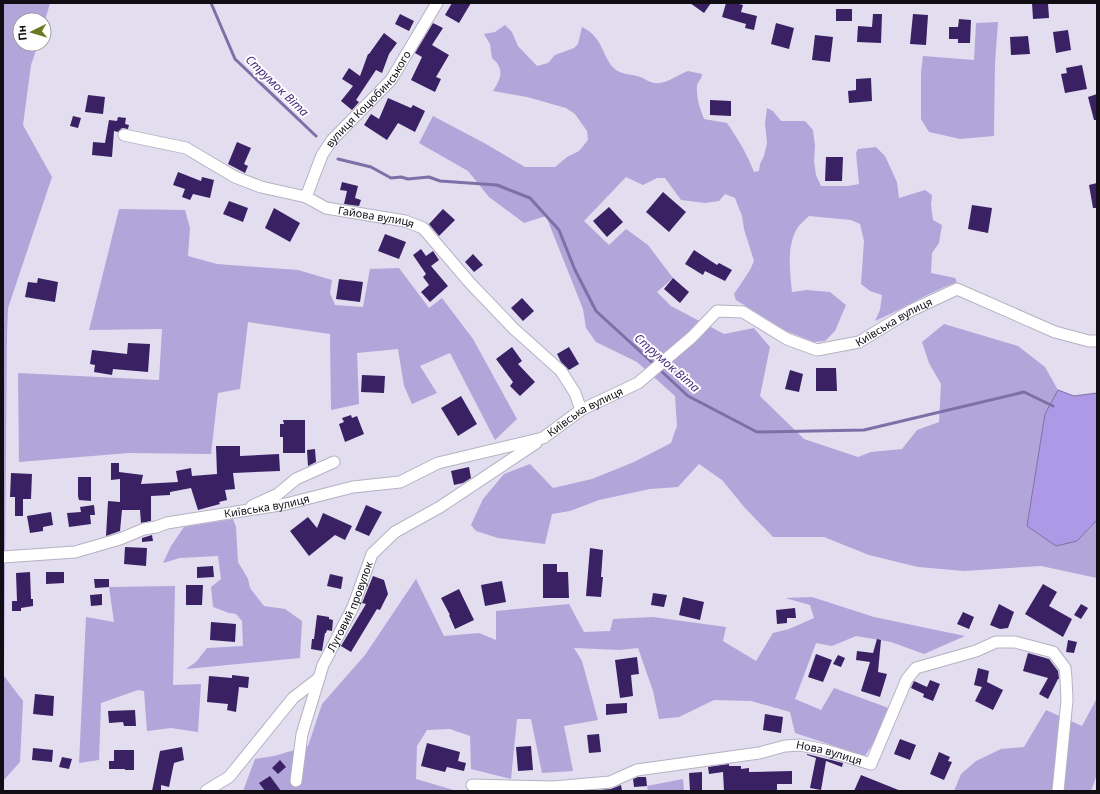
<svg xmlns="http://www.w3.org/2000/svg" width="1100" height="794" viewBox="0 0 1100 794" font-family="'Noto Sans',sans-serif">
  <style>
    .green { fill: #b2a5da }
    .water { fill: #ae99e6; stroke: #7f6fa7 }
    .lines { fill: none; stroke-linecap: round; stroke-linejoin: round }
    .stream { stroke: #7f6fa7; stroke-width: 3 }
    .building { fill: #392164 }
    .minor-casing { stroke: #b5b2c2; stroke-width: 13 }
    .minor { stroke: #fff; stroke-width: 11 }
    .labels { text-anchor: middle; stroke-width: 4; stroke-linejoin: round; paint-order: stroke }
    .street-label { font-size: 11px; fill: #100e14; stroke: #fff }
    .water-label { font-size: 12px; font-style: italic; fill: #4b2b83; stroke: #fff }
  </style>
  <rect width="100%" height="100%" fill="#e2def0"/>
  <g class="green">
    <path d="M3,3H50L44,24V20H20V44H38L31,65L23,125L52,177L8,308L7,335L4,676L23,701L20,762L3,781Z"/>
    <path d="M998,22L995,63L994,136L960,139L929,132L921,119V73L923,56L974,60L976,23Z"/>
    <path d="M505,25L512,32L518,46L537,66L548,63L555,55L574,48L578,44L582,27C604,37 602,59 616,70C623,75 632,74 640,77C644,78 647,81 651,82C663,87 677,75 688,71L702,74C702,79 698,81 697,86C696,97 700,109 704,119L727,123C738,139 747,154 754,172L759,171L760,164L764,156L767,143L765,123L767,108L773,111L781,121H805L813,130L815,146L814,161L816,175L821,186H848L859,184L856,153L858,149L876,147L885,156L897,182L899,198L925,190L932,195L931,205L933,220L942,225L939,243L932,253L931,273L955,278L957,282C929,292 903,309 875,321L880,310L882,295L870,291L861,284L864,241L860,224L851,220L809,216C806,219 801,223 798,227C786,246 790,271 792,292L807,290L830,292L846,305L835,331L825,341L814,342L786,331L736,300L734,294L750,270L754,261L744,229L742,216L735,198L725,194L719,201L705,203L681,200L665,178H657L643,185L626,177L584,221L609,245L626,229L648,245L673,278L657,292L671,306L724,334L754,328L770,347L760,396L804,439L858,457L871,452L902,449L917,430L939,422L941,384L929,363L922,342L944,324L1018,346L1045,367L1058,390L1045,414L1027,526L1039,534L1077,541L1097,520V578L1041,566L964,571L918,567L869,555L824,537H773L745,508L722,480L699,464L678,487L650,489L599,500L570,511L552,514L545,544L498,538L476,531L471,525L483,499L504,474L530,464L553,488L592,479L634,462L671,443L677,426L675,396L637,362L596,342L586,328L583,309L546,216L524,223L489,197L468,171L419,143L433,116L486,144L525,167H555L567,157L579,151L588,140L587,131L575,114L566,108L527,97L493,91C501,78 505,69 492,58L490,44L484,34L495,32Z"/>
    <path d="M119,209L185,210L190,228L188,256L217,264L298,270L332,280L330,293L335,305L363,307L370,269L399,268L429,308L442,298L473,339L517,419L495,440L450,353L420,366L437,393L412,404L404,386L398,349L357,353L359,404L331,410L330,334L248,322L240,389L218,393L211,454L129,453L19,462L18,373L159,380L162,329L89,330Z"/>
    <path d="M233,519L236,527L238,562L248,579L250,588L264,606L285,609L302,621L300,658L186,669L196,662L207,648L243,646L242,621L236,614L229,613L213,607L211,587L221,579L218,556L180,558L163,563L171,546L184,527Z"/>
    <path d="M416,579L444,636L479,633L496,640V611L569,604L584,632L610,631L613,619L653,617L726,627L723,641L756,661L773,633L789,629L814,618L810,605L785,598L812,597L874,617L965,636L924,654L891,642L856,636L832,646L816,643L795,699L821,710L834,688L894,710L865,756L795,733L790,712L751,701L714,700L679,717L659,719L653,691L638,648L620,650L574,648L582,661L598,720L564,726L573,771L542,773L531,719H517L511,779L471,769L470,736L450,729L427,730L417,746L416,779L457,791H243L255,759L274,756L308,746L322,704L365,655Z"/>
    <path d="M175,586L173,685L201,684L198,732L171,728L147,731L144,691L138,690L101,703L99,760L79,763L86,617L114,622L109,587Z"/>
    <path d="M1097,698V774L1091,791H954L961,774L976,761L1001,749L1024,747L1046,710L1082,726Z"/>
    <path d="M683,779L684,791H648L647,786Z"/>
  </g>
  <path class="water" d="M1058,390L1074,396L1097,393V520L1077,541L1056,546L1027,526L1045,414Z"/>
  <g class="lines">
    <g class="stream">
      <path d="M211,3L235,59L316,136"/>
      <path d="M338,159L371,167L391,178L401,177L408,179L429,177L440,181L497,185L530,198L559,230L575,270L596,311L655,365"/>
      <path d="M659,369L688,396L757,432L864,430L1024,392L1053,406"/>
    </g>
  </g>
  <g class="building">
    <path d="M452,3H471L459,23L445,15Z"/>
    <path d="M690,3H711L704,13Z"/>
    <path d="M726,3H735L743,5L741,12L757,16L754,30L745,28L746,24L722,17Z"/>
    <path d="M1032,3H1048L1049,18L1033,19Z"/>
    <rect x="836" y="9" width="16" height="12"/>
    <path d="M400,14L414,21L409,31L395,24Z"/>
    <path d="M873,14H882L881,43L857,42L858,26L872,27Z"/>
    <path d="M913,14L928,15L926,45L910,44Z"/>
    <path d="M959,19L971,20L970,43H958V39H949V27H958Z"/>
    <path d="M433,23L443,28L432,45L449,55L436,77L441,79L435,92L411,80L422,57L415,53Z"/>
    <path d="M776,23L794,28L789,49L771,44Z"/>
    <path d="M1068,30L1071,50L1056,53L1053,32Z"/>
    <path d="M384,33L397,43L389,54L382,73L376,70L356,100L359,102L352,110L341,101L353,86L342,79L349,68L360,76L368,54H369Z"/>
    <path d="M815,35L833,37L830,62L812,60Z"/>
    <path d="M1028,36L1030,54L1011,55L1010,37Z"/>
    <path d="M1082,65L1087,89L1065,93L1061,74L1067,73L1066,68Z"/>
    <path d="M871,78L872,101L849,103L848,91L856,90V79Z"/>
    <path d="M1097,94V120H1094L1088,97Z"/>
    <path d="M88,95L105,97L103,114L85,112Z"/>
    <path d="M388,98L411,108L413,105L425,111L415,132L398,123L387,140L364,125L371,114L379,119Z"/>
    <path d="M710,100L731,101V116L710,115Z"/>
    <path d="M73,116L81,118L78,128L70,126Z"/>
    <path d="M118,117L126,118L125,124L129,125L128,129L122,128L118,132L114,131L112,157L92,155L93,142L105,143L109,120L117,121Z"/>
    <path d="M237,142L251,148L244,164L248,166L245,173L228,164Z"/>
    <path d="M826,157H843L842,181H825Z"/>
    <path d="M178,172L201,181L202,177L214,180L210,198L193,194L190,200L182,197L185,189L173,185Z"/>
    <path d="M342,182L358,186L355,198L361,200L359,206L344,204L347,191L340,190Z"/>
    <path d="M1097,183V208H1093L1089,185Z"/>
    <path d="M663,192L686,212L669,232L646,212Z"/>
    <path d="M229,201L248,208L243,222L223,214Z"/>
    <path d="M972,205L992,208L988,233L968,229Z"/>
    <path d="M609,207L623,222L607,237L593,221Z"/>
    <path d="M274,208L300,223L290,242L265,228Z"/>
    <path d="M443,209L455,220L439,236L429,224Z"/>
    <path d="M385,234L406,242L399,259L378,251Z"/>
    <path d="M421,249L426,256L433,251L439,260L431,266L448,286L430,302L421,292L429,285L423,277L426,274L413,255Z"/>
    <path d="M694,250L717,265L719,263L732,270L725,281L705,271L703,275L685,264Z"/>
    <path d="M473,254L483,265L474,272L465,262Z"/>
    <path d="M38,278L58,282L55,302L25,297L28,282L37,283Z"/>
    <path d="M673,278L689,292L680,303L664,289Z"/>
    <path d="M339,279L363,282L360,302L336,299Z"/>
    <path d="M522,298L534,311L523,321L511,308Z"/>
    <path d="M128,343L150,344L148,372L113,369L112,375L94,372L95,365L90,364L92,350L127,354Z"/>
    <path d="M512,347L522,361L518,364L535,382L520,396L510,386L513,382L496,359Z"/>
    <path d="M569,347L579,364L569,370L561,362L557,354Z"/>
    <path d="M816,368H836L837,391H816Z"/>
    <path d="M790,370L803,374L799,392L785,389Z"/>
    <path d="M362,375L385,376L384,393L361,392Z"/>
    <path d="M461,396L477,424L458,436L441,408Z"/>
    <path d="M351,415L352,418L357,416L364,434L345,442L339,424L344,422L342,418Z"/>
    <path d="M283,420H305V453H283V437H280V424H284Z"/>
    <path d="M216,446H240V456L279,454L280,471L233,473L235,489L225,490L227,500L219,502L220,504L198,510L191,488L170,492V495L151,496V521L141,523L140,510H122L120,531L106,536L108,501L120,502V479L111,480V463H119V472L143,475L141,484L178,482L176,471L191,468L192,476L217,474Z"/>
    <path d="M315,449L316,462L308,466L307,450Z"/>
    <path d="M469,467L471,478L463,483L454,485L451,471Z"/>
    <path d="M11,473L32,474L31,499H23V516H15V497H10Z"/>
    <path d="M78,477H91V501L79,500L78,496Z"/>
    <path d="M94,505L95,515H90L91,524L69,527L67,513L81,512L80,507Z"/>
    <path d="M366,505L382,512L369,536L355,530Z"/>
    <path d="M51,512L53,525L43,527V531L30,533L27,516Z"/>
    <path d="M323,513L352,526L345,540L335,535L309,556L290,531L308,517L317,528Z"/>
    <path d="M152,535L153,541L142,542V538Z"/>
    <path d="M125,547L147,548L146,566L124,564Z"/>
    <path d="M590,548L603,550L601,577H603L601,597L586,596Z"/>
    <path d="M543,564H557V572H568L569,598H543Z"/>
    <path d="M213,566L214,577L197,578V567Z"/>
    <path d="M30,572L31,599H33V606L21,608V611H12V601H17L16,573Z"/>
    <path d="M46,572H64V583L46,584Z"/>
    <path d="M330,574L343,577L341,589L327,586Z"/>
    <path d="M373,576L384,580L388,594L380,610L377,609L351,652L341,646L366,604L362,603Z"/>
    <path d="M94,579H109V587L95,588Z"/>
    <path d="M502,581L506,602L485,606L481,585Z"/>
    <path d="M1043,584L1057,592L1049,606L1072,619L1063,637L1025,614Z"/>
    <path d="M186,585H203L202,605H186Z"/>
    <path d="M459,589L474,620L455,629L449,615H450L441,598Z"/>
    <path d="M653,593L667,595L664,607L651,605Z"/>
    <path d="M102,594V605L91,606L90,595Z"/>
    <path d="M683,597L704,602L700,620L679,615Z"/>
    <path d="M999,604L1014,612L1008,628L1000,629L990,625Z"/>
    <path d="M1081,604L1088,608L1081,619L1074,615Z"/>
    <path d="M795,608L796,618H787V623L777,624L776,610Z"/>
    <path d="M963,612L974,617L969,629L957,624Z"/>
    <path d="M317,615L329,617V619L333,620L332,631L327,630L326,633H325L322,651L311,649L312,639H314Z"/>
    <path d="M211,622L236,624L235,642L210,640Z"/>
    <path d="M877,639L881,640L878,672L887,674L880,697L861,691L870,662L856,660L857,651L873,653Z"/>
    <path d="M1068,640L1077,642L1074,653L1066,652Z"/>
    <path d="M1028,653L1049,659L1058,671L1059,679H1058L1048,699L1039,694L1048,678L1023,671Z"/>
    <path d="M816,654L832,660L823,682L808,677Z"/>
    <path d="M838,655L845,658L841,667L833,664Z"/>
    <path d="M637,657L639,674L631,675L633,696L620,698L615,660Z"/>
    <path d="M978,668L989,671L987,682L1003,690L993,710L975,701L982,687L974,685Z"/>
    <path d="M232,675L249,677L248,688L239,687L236,712L227,710L228,704L207,702L209,676L232,678Z"/>
    <path d="M930,680L940,684L933,701L923,697L924,694L911,688L914,681L927,687Z"/>
    <path d="M35,694L54,696L53,716L33,714Z"/>
    <path d="M627,703V713L606,715V704Z"/>
    <path d="M135,710L136,726H124L123,722L109,723L108,711Z"/>
    <path d="M765,714L783,717L781,733L763,730Z"/>
    <path d="M599,734L601,752L589,753L587,735Z"/>
    <path d="M900,739L916,745L910,760L894,754Z"/>
    <path d="M427,743L460,752L458,761L466,763L464,771L447,767L445,772L421,766Z"/>
    <path d="M531,746L533,770L518,771L516,747Z"/>
    <path d="M182,747L184,760L174,763L169,787L161,785V791H152L160,751Z"/>
    <path d="M33,748L53,750L52,762L32,760Z"/>
    <path d="M114,750H134V770H125V769H109V761H114Z"/>
    <path d="M939,752L950,757L948,761L952,762L944,780L930,774Z"/>
    <path d="M807,754L843,763L842,767L826,761L821,790L810,788L816,758L807,755Z"/>
    <path d="M62,757L72,759L69,769L59,767Z"/>
    <path d="M280,760L286,767L278,774L272,768Z"/>
    <path d="M729,764V766H741V769L749,768V772L792,771V784H777V791H724L723,772L709,774L708,767Z"/>
    <path d="M702,772V790L690,791L689,773Z"/>
    <path d="M861,775L901,791H854Z"/>
    <path d="M270,776L281,791H265L259,783Z"/>
    <path d="M638,777H646L647,786L634,787L633,779Z"/>
    <path d="M621,785L622,791H588L611,789Z"/>
  </g>
  <g class="lines">
    <g class="minor-casing">
      <g id="minor">
        <path id="s1" d="M124,135L186,148L235,177L261,187L306,197L326,208L405,221L423,228L470,283L514,329L561,371L575,393L581,410"/>
        <path id="s2" d="M306,197L322,155L332,140L391,80L437,3"/>
        <path d="M252,506L278,494L296,479L334,462"/>
        <path id="s3" d="M3,557L75,552L120,539L144,529L156,527L167,523L286,504L353,487L400,482L438,463L543,438L581,410L638,383L692,337L717,311L743,312L787,339L817,350L859,342L910,311L957,289L1055,332L1089,341H1097"/>
        <path id="s4" d="M296,781L302,734L323,665L353,607L372,554L395,532L440,507L536,443"/>
        <path id="s5" d="M472,785L553,787L610,782L637,770L759,753L785,746L800,745L825,750L871,764L907,679L916,668L976,651L996,642H1015L1053,652L1065,668L1066,678L1067,700L1058,791"/>
        <path d="M206,791L229,777L293,698L319,678"/>
      </g>
    </g>
    <use href="#minor" class="minor"/>
  </g>
  <g class="labels">
    <g class="street-label">
      <text dy="4" stroke="none"><textPath href="#s2" startOffset="118">вулиця Коцюбинського</textPath></text>
      <text dy="4" stroke="none"><textPath href="#s1" startOffset="268">Гайова вулиця</textPath></text>
      <text dy="4" stroke="none"><textPath href="#s3" startOffset="966">Київська вулиця</textPath></text>
      <text dy="4" stroke="none"><textPath href="#s3" startOffset="606">Київська вулиця</textPath></text>
      <text dy="4" stroke="none"><textPath href="#s3" startOffset="270">Київська вулиця</textPath></text>
      <text dy="4" stroke="none"><textPath href="#s4" startOffset="184">Луговий провулок</textPath></text>
      <text dy="4" stroke="none"><textPath href="#s5" startOffset="363">Нова вулиця</textPath></text>
    </g>
    <g class="water-label">
      <text transform="translate(277 86) rotate(44)" y="4">Струмок Віта</text>
      <text transform="translate(667 363) rotate(41)" y="4">Струмок Віта</text>
    </g>
  </g>
  <rect width="1100" height="794" fill="none" stroke="#100e14" stroke-width="8"/>
  <g transform="translate(32 32) rotate(265)"><circle r="19" fill="#ffffff" stroke="#9f9fa1"/>
  <path d="M0-3L7 15L0 10L-7 15Z" fill="#6e7823"/>
  <text y="-6" font-size="11" font-weight="bold" text-anchor="middle" fill="#100e14">Пн</text>
  </g>
</svg>
